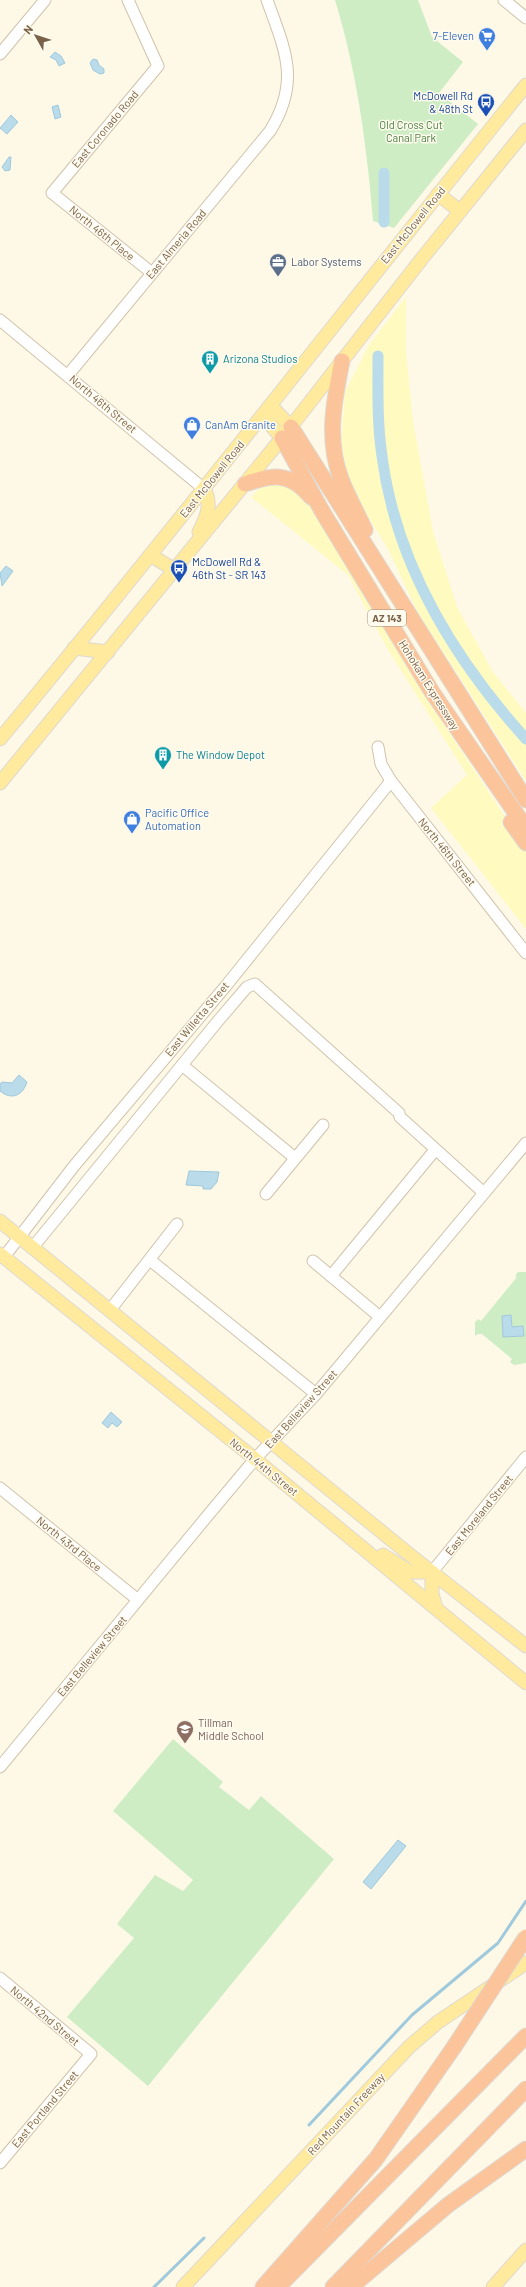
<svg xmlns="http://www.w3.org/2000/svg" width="526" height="2287" viewBox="0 0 526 2287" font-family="Barlow,sans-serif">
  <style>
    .green { fill: #ceedc4 }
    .sand { fill: #fffbc0 }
    .water { fill: #b9dbea; stroke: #9fc9dc }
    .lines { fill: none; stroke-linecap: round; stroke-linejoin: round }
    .stream { stroke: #9fc9dc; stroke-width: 3 }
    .canal { stroke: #b9dbea; stroke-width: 11 }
    .minor-casing { stroke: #d1c2ab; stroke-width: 13 }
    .major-casing { stroke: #dfd9d3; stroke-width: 15 }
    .highway-casing { stroke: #dfd9d3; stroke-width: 17 }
    .minor { stroke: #fff; stroke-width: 11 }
    .major { stroke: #ffea9d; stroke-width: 13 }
    .highway { stroke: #fcc49a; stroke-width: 15 }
    .highway-bridge-casing { stroke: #dfd9d3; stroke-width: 17; stroke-linecap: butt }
    .highway-bridge { stroke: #fcc49a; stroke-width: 15 }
    .labels { text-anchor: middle; stroke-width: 3; stroke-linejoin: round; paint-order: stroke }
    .shield { fill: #fffbef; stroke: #a2907b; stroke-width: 1 }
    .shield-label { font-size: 10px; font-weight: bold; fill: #7a6249 }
    .shop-label { font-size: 11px; fill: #366cbe; stroke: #fffbef; text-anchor: start }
    .transit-label { font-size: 11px; fill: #164399; stroke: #fffbef; text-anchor: end }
    .park-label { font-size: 11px; fill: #488140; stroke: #fffbef }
    .street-label { font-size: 11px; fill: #7a6249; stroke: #fffbef }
    .service-label { font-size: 11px; fill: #4e5e75; stroke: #fffbef; text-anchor: start }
    .culture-label { font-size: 11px; fill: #0d838f; stroke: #fffbef; text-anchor: start }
    .education-label { font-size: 11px; fill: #785e54; stroke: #fffbef; text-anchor: start }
  </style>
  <rect width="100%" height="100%" fill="#fef9e7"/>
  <g class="green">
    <path d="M335,0H418L432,37L463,62L439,93L478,124L394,228L373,221C367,147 357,72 335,0Z"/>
    <path d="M518,1272H526V1363L514,1365L510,1362L512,1359L482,1334H478L475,1336V1322L478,1319L481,1321L517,1277L515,1276Z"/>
    <path d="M173,1739L223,1782L219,1787L249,1810L261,1796L334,1859L148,2086L67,2017L134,1938L117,1924L155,1875L183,1891L193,1880L113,1811Z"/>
  </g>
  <g class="sand">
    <path d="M406,297V352L413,421L433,531L457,607L493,672L526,713V781L418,613L388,549L349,486L341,443L345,392L369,345Z"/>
    <path d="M276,480L300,492L309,505L425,696L526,848V929L431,808L467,775L387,648L348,575L251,497L263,485Z"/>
  </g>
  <g class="water">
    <path d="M55,52L61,56L65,63L59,66L56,60L50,57Z"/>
    <path d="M93,59L97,60L99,65L104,69V73L100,74L93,70L90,63Z"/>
    <path d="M58,105L61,117L55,119L52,107Z"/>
    <path d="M11,115L18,122L7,134L0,128Z"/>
    <path d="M9,157H11L10,170L5,171L2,167Z"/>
    <path d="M6,566L13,571L2,586L0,573Z"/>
    <path d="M19,1075L27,1082C23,1095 12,1101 0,1091V1084L2,1082L12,1083Z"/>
    <path d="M189,1171L219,1172L217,1182L211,1189H203V1186L186,1185Z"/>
    <path d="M511,1315L512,1327L523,1326L524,1336L503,1337L502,1316Z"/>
    <path d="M111,1412L122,1422L117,1427L112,1423L108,1428L102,1423Z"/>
    <path d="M398,1840L406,1846L371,1889L363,1882Z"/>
  </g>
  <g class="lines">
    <g class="stream">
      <path d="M309,2125L412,2015L498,1943L526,1901"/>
      <path d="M154,2287L204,2238"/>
    </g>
    <g class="canal">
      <path d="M384,222V173"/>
      <path d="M378,356C378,390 377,423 382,456C396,565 454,659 526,739"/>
    </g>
    <g class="minor-casing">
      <g id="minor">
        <path d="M128,0L158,66L52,193L152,273"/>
        <path d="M504,0L526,18"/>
        <path d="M0,54L45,0"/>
        <path d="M0,320L204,489"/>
        <path d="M68,375L270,131C301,81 285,50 267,0"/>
        <path d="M378,747L381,764L391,781L526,953"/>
        <path d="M182,1065L295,1158"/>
        <path d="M266,1194L323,1125"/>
        <path d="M33,1247L218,1021L247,987L255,984L399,1113L400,1117L484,1193"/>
        <path d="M4,1257L74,1166L225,987L391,781"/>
        <path d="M150,1260L316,1394"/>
        <path d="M313,1261L380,1317"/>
        <path d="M331,1276L435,1150"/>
        <path d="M110,1310L177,1224"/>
        <path d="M0,1488L138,1600"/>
        <path d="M432,1572L526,1457"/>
        <path d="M0,1767L209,1514L255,1459L316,1394L526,1143"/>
        <path d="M0,1978L91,2054L0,2163"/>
      </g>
    </g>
    <g class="major-casing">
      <g id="major">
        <path d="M438,194L460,211"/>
        <path d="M271,406L291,427"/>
        <path d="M263,416L282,438"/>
        <path d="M199,532C206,518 213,505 204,489"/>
        <path d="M150,555L175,570"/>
        <path d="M74,648L108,652"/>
        <path d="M0,739C179,524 350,303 526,85"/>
        <path d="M0,783L282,438L424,256L526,130"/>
        <path d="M0,1221L410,1555L526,1646"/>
        <path d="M0,1254L255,1459L526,1683"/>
        <path d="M383,1555L410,1572H432"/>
        <path d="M432,1572V1594L436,1608"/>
        <path d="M183,2287L409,2047L438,2022L526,1963"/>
        <path d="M493,2287L526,2250"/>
      </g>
    </g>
    <g class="highway-casing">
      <g id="highway">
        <path d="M342,361C334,401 326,439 341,479C348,497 357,513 365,530"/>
        <path d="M291,427L526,800"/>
        <path d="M282,438L322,511L432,692L526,828"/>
        <path d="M245,484C274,474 290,472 311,497"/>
        <path d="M511,822L526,843"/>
        <path d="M263,2287L376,2159L454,2047"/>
        <path d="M278,2287L526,2036"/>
        <path d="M333,2287L526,2089"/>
        <path d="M351,2287L448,2205L526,2149"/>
      </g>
    </g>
    <use href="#minor" class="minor"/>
    <use href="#major" class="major"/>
    <use href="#highway" class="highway"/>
    <g class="highway-bridge-casing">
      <path id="highway-bridge" d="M454,2047L526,1937"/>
    </g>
    <use href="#highway-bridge" class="highway-bridge"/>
  </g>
  <defs>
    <g id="supermarket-pin" transform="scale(0.9)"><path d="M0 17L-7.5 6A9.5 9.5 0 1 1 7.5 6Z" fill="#3f7fe0" stroke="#fffbef"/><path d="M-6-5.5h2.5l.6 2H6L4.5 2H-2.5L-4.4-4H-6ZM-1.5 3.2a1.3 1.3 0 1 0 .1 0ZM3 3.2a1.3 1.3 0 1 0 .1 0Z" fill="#fff"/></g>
    <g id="bus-pin" transform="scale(0.9)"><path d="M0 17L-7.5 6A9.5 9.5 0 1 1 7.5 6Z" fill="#1a4fb4" stroke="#fffbef"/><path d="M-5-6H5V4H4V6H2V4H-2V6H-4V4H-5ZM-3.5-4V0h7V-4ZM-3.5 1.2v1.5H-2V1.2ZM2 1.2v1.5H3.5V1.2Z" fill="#fff"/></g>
    <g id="office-pin" transform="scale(0.9)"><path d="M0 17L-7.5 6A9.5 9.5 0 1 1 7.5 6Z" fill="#5c6f8a" stroke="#fffbef"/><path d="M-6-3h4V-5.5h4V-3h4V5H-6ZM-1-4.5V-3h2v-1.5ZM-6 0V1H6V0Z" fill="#fff"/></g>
    <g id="building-pin" transform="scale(0.9)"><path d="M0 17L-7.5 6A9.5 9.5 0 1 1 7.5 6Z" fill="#0f9aa8" stroke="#fffbef"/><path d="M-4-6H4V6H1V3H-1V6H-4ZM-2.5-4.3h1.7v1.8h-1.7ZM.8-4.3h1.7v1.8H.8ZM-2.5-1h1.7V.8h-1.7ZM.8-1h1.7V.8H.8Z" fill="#fff"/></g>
    <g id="shop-pin" transform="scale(0.9)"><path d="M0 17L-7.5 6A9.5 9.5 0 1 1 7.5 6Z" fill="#3f7fe0" stroke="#fffbef"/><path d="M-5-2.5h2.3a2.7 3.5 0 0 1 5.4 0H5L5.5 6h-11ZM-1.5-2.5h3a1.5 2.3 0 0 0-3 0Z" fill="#fff"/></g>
    <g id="school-pin" transform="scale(0.9)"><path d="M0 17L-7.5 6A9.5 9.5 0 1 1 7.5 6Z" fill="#8d6e63" stroke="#fffbef"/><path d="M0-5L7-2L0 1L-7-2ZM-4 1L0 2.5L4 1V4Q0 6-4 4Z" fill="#fff"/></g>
  </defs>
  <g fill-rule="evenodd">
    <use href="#supermarket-pin" x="487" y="36"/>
    <use href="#bus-pin" x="486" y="102"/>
    <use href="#office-pin" x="278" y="262"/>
    <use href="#building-pin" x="210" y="359"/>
    <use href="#shop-pin" x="192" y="425"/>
    <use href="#bus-pin" x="179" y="568"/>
    <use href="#building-pin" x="163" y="755"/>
    <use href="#shop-pin" x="132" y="819"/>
    <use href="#school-pin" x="185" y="1729"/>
  </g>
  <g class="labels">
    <rect class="shield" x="368" y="610" width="38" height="16" rx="3"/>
    <g class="shield-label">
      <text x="387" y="622">AZ 143</text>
    </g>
    <g class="shop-label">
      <text x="474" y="40" text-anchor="end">7-Eleven</text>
      <text x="205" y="429">CanAm Granite</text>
      <text x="145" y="817">Pacific Office<tspan x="145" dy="13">Automation</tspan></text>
    </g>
    <g class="transit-label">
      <text x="473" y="100">McDowell Rd<tspan x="473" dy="13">&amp; 48th St</tspan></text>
      <text x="192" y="566" text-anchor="start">McDowell Rd &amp;<tspan x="192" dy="13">46th St - SR 143</tspan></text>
    </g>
    <g class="park-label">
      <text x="411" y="129">Old Cross Cut<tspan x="411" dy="13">Canal Park</tspan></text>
    </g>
    <g class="street-label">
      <text transform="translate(105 129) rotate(-50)" y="4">East Coronado Road</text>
      <text transform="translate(413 225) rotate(-51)" y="4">East McDowell Road</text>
      <text transform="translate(102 233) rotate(39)" y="4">North 46th Place</text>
      <text transform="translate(176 244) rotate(-50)" y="4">East Almeria Road</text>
      <text transform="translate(103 404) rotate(40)" y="4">North 46th Street</text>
      <text transform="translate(212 479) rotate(-51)" y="4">East McDowell Road</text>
      <text transform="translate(429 685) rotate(58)" y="4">Hohokam Expressway</text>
      <text transform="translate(447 852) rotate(51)" y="4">North 46th Street</text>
      <text transform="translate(197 1019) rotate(-50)" y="4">East Willetta Street</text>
      <text transform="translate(301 1409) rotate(-48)" y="4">East Belleview Street</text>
      <text transform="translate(264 1467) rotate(39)" y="4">North 44th Street</text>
      <text transform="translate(479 1515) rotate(-51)" y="4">East Moreland Street</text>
      <text transform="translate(69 1544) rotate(39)" y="4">North 43rd Place</text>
      <text transform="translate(92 1656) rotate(-50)" y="4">East Belleview Street</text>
      <text transform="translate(45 2016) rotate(40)" y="4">North 42nd Street</text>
      <text transform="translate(45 2109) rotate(-50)" y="4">East Portland Street</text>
      <text transform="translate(346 2114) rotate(-47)" y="4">Red Mountain Freeway</text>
    </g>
    <g class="service-label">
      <text x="291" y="266">Labor Systems</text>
    </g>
    <g class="culture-label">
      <text x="223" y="363">Arizona Studios</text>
      <text x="176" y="759">The Window Depot</text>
    </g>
    <g class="education-label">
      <text x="198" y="1727">Tillman<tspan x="198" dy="13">Middle School</tspan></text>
    </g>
  </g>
  <g transform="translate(36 36) rotate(309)" stroke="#fffbef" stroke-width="3" paint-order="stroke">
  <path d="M0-3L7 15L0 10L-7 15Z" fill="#7a6249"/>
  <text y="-6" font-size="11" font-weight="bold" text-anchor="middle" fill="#7a6249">N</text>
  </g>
</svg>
